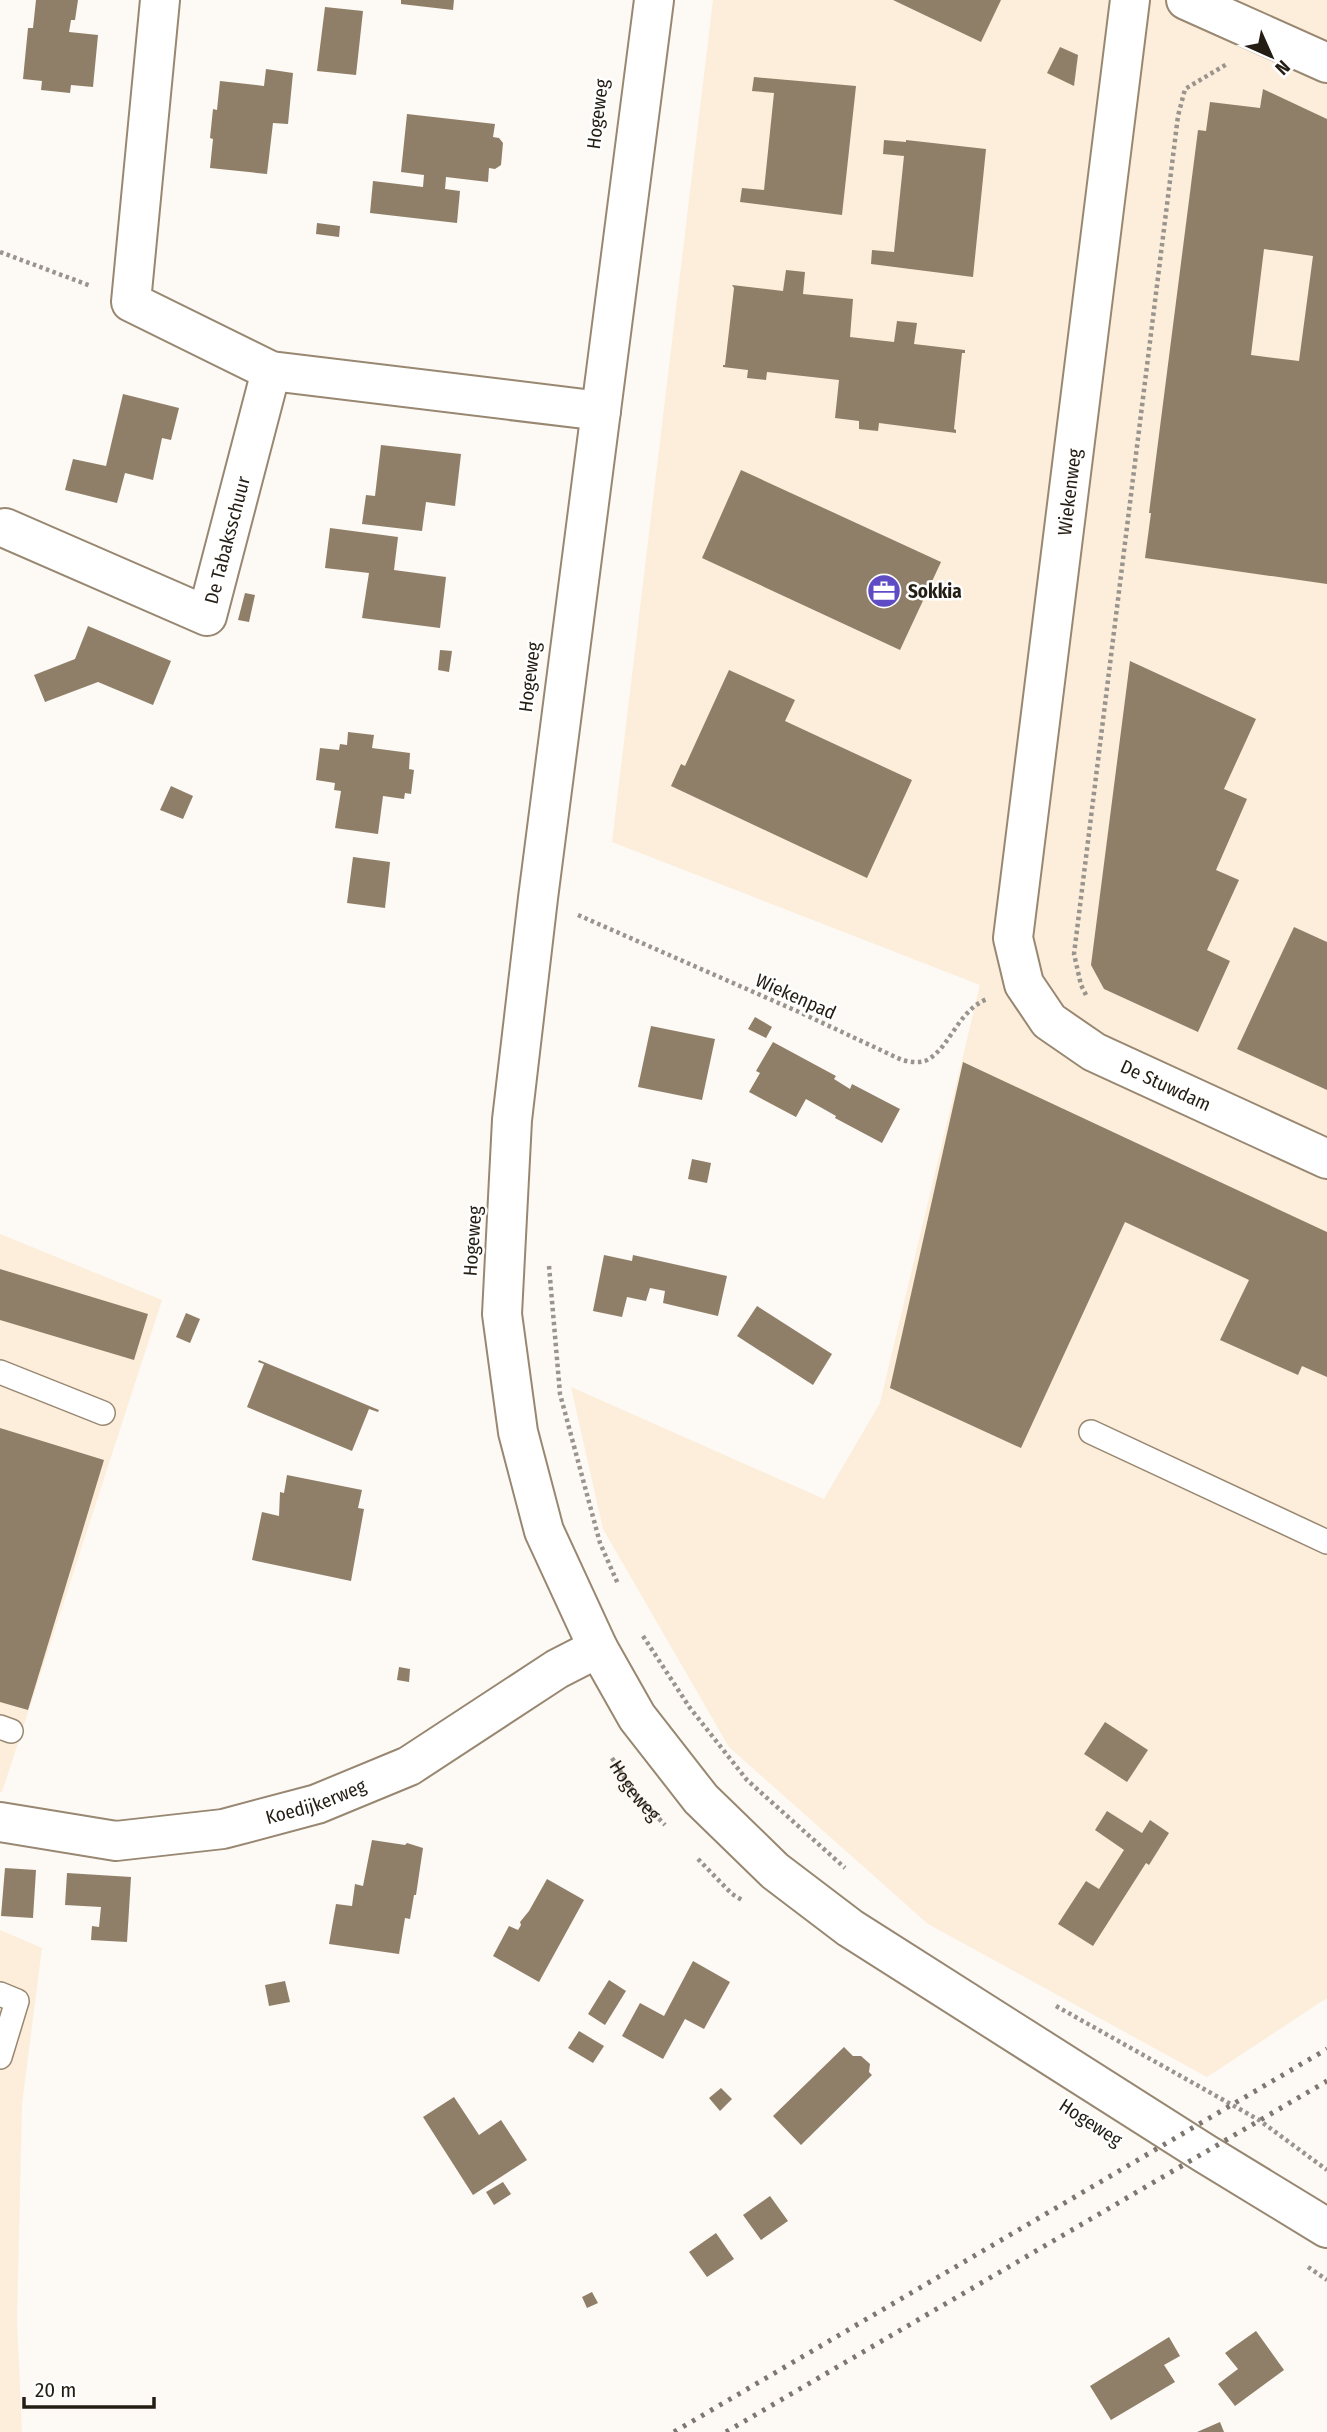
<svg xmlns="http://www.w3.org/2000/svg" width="1327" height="2432" viewBox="0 0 1327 2432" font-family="'Fira Sans Condensed',sans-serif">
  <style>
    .built { fill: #fceedb }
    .building { fill: #8f7f68; fill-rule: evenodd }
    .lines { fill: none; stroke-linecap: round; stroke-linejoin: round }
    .lane-casing { stroke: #988771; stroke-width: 26 }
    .street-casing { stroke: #988771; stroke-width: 42 }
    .path { stroke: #99948d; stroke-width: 4.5; stroke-dasharray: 3.5 3.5; stroke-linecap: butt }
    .lane { stroke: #fff; stroke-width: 23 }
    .street { stroke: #fff; stroke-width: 38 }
    .rail { stroke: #7d7770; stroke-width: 5; stroke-dasharray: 3.5 7; stroke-linecap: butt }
    .labels { text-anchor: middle; stroke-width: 5; stroke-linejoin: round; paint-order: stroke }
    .street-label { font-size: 19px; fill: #241d14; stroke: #fff }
    .poi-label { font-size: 19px; font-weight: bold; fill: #241d14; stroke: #fff; text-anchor: start }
  </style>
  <rect width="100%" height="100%" fill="#fdf9f4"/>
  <g class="built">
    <path d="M713,0H1327V1998L1207,2077L928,1924L729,1747L603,1529L571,1387L824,1499L880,1403L980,985L612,842Z"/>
    <path d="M0,1234L162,1300L2,1792H0Z"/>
    <path d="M0,1930L42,1948L22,2104L17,2320L22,2432H0Z"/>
  </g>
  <g class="building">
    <path d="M36,0H78L75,20H71L69,32L98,35L93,87L71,85L70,93L41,90L42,81L23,79L28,28H33Z"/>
    <path d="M401,0H454L453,10L401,4Z"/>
    <path d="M893,0H1001L981,42Z"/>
    <path d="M325,7L363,11L356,75L317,71Z"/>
    <path d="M1060,47L1078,55L1074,86L1047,73Z"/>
    <path d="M266,69L293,73L288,124L273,123L267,174L210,168L213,139L210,138L213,109L217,110L220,81L264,86Z"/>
    <path d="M754,77L856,86L842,215L740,202L742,188L764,190L774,93L752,91Z"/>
    <path d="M1263,89L1327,119V584L1145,558L1151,513H1149L1198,130L1206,131L1210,102L1260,108ZM1264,249L1313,256L1299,361L1251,355Z"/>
    <path d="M407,114L495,124L493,137L499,138L503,143L501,165L495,169L489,168L488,182L446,177L445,189L460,191L457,223L370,213L373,181L423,187L424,175L401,172Z"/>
    <path d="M884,140L906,142V140L986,149L973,277L871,264L872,250L894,252L904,156L883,154Z"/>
    <path d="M317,223L340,226L339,237L316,234Z"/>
    <path d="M786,270L805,272L803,294L853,299L850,337L894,342L897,321L917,323L914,344L965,350V353H962L954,429L956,430V433L879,423L878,431L859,429V421L835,418L839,380L767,372L766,380L747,378L748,370L723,367V365H725L734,288L732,285L783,291Z"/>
    <path d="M123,394L179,408L171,440L162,438L153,480L125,473L117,503L65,490L73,459L106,466Z"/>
    <path d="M381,445L461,454L455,506L426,502L422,531L362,524L366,495L375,496Z"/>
    <path d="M741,470L941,562L900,650L702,558Z"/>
    <path d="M330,528L398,537L394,570L446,577L440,628L362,618L369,573L325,568Z"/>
    <path d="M245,593L255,595L249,622L238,620Z"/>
    <path d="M88,626L171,661L153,705L98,682L45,702L34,675L75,659Z"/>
    <path d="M440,650L452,651L449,672L438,670Z"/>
    <path d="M1130,661L1256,719L1224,789L1247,799L1216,870L1239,880L1207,950L1230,961L1198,1032L1104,989L1091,965Z"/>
    <path d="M729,670L795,700L785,721L912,780L867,878L671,786L681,764L685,766Z"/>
    <path d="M348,732L374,735L372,748L410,753L409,769L414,770L411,794L405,793L404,799L383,796L378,834L335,828L341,791L334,790L335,783L316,780L320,748L339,750L340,744L347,745Z"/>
    <path d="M171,786L193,796L183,819L160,810Z"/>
    <path d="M353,857L390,862L385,908L347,903Z"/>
    <path d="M1294,927L1327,942V1090L1237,1049Z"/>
    <path d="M755,1017L772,1027L766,1038L748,1029Z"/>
    <path d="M651,1026L715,1039L702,1100L638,1087Z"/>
    <path d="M773,1042L836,1076L834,1079L850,1089L852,1084L900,1109L882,1143L835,1118L836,1116L806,1099L796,1117L749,1092L760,1073L756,1071Z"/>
    <path d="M963,1062L1327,1232V1377L1302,1366L1298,1375L1220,1340L1249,1280L1125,1222L1021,1448L890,1388Z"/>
    <path d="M692,1159L711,1163L707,1183L688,1179Z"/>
    <path d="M604,1255L632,1261L633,1255L727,1276L718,1316L663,1303L665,1291L650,1288L646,1301L627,1297L622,1317L593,1311Z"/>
    <path d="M0,1269L148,1314L134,1360L0,1320Z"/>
    <path d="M757,1306L832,1354L813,1385L737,1336Z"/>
    <path d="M186,1313L200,1319L190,1343L176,1337Z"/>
    <path d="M259,1360L379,1410L378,1412L369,1409L352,1451L247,1407L264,1364L258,1362Z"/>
    <path d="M0,1428L104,1460L28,1710L0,1702Z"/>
    <path d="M287,1475L362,1490L358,1508L364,1509L351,1581L252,1560L262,1512L279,1516L280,1492L284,1493Z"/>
    <path d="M399,1667L410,1669L409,1682L397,1680Z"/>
    <path d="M1105,1722L1148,1750L1127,1782L1084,1754Z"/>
    <path d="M1107,1811L1142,1833L1150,1820L1169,1833L1149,1865L1146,1863L1093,1946L1058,1924L1086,1881L1099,1889L1124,1850L1095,1830Z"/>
    <path d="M372,1840L405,1845L407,1843L423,1848L416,1895H414L410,1919L405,1918L399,1954L329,1944L336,1904L352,1906L355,1884L363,1886Z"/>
    <path d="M5,1868L36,1870L33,1918L1,1916Z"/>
    <path d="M67,1873L131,1877L127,1942L91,1940L92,1926L99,1927L101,1907L65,1905Z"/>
    <path d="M547,1879L584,1900L539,1982L493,1956L509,1926L518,1930L521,1925L520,1922L529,1911Z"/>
    <path d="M693,1961L730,1982L704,2029L685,2019L663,2059L622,2036L640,2003L664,2016Z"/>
    <path d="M609,1980L626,1991L605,2025L588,2014Z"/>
    <path d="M285,1981L290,2002L269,2006L265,1985Z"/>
    <path d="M579,2031L604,2046L593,2063L568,2048Z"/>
    <path d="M844,2047L853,2056H861L870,2064L869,2072L872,2075L801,2145L773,2116Z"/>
    <path d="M721,2088L732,2099L720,2111L709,2098Z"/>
    <path d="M454,2097L479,2135L501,2120L527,2160L473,2195L423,2117Z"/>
    <path d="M503,2182L511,2194L494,2205L486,2192Z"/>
    <path d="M770,2196L788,2221L761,2240L743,2215Z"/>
    <path d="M716,2233L734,2259L707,2277L689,2252Z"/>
    <path d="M592,2292L598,2303L587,2308L582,2297Z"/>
    <path d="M1256,2331L1284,2370L1235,2406L1218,2384L1238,2369L1225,2353Z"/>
    <path d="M1169,2337L1180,2356L1164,2365L1175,2382L1111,2420L1090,2386Z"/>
    <path d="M1220,2422L1224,2432H1197Z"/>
  </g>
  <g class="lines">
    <g class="lane-casing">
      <g id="lane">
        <path d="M0,1372L103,1413"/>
        <path d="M1091,1432L1327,1542"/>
        <path d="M0,1727L11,1731"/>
        <path d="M0,1994L17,2001L0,2057"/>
      </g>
    </g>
    <g class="street-casing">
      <g id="street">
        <path d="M160,0L131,302L271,371L601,411"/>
        <path d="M654,0L538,898L512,1120L502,1314L518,1432L544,1531L598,1648L637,1717L701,1799L775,1871L850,1928L1204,2153L1327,2228"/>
        <path id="s2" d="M1130,0L1013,938L1024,984L1049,1021L1094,1052L1327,1159"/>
        <path d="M1186,0L1327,63"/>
        <path id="s3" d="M5,528L207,616L271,371"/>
        <path id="s4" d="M0,1822L116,1841L223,1829L317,1804L409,1766L557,1669L598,1648"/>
      </g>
    </g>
    <g class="path">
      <path d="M0,252L91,286"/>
      <path d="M578,915L799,1012L902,1060C911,1062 921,1064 929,1059C951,1045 958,1011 987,999"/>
      <path d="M1086,995L1081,985L1074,954L1178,116L1185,89L1227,64"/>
      <path d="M549,1266L560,1394L600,1543L618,1584"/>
      <path d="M643,1636L690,1708L747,1780L845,1868"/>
      <path id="s1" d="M612,1758L635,1794L665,1825"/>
      <path d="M698,1859L732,1894L742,1900"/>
      <path d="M1056,2006L1259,2120L1327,2170"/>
      <path d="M1308,2267L1327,2280"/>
    </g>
    <use href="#lane" class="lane"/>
    <use href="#street" class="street"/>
    <g class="rail">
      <path d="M674,2432L1327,2049"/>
      <path d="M726,2432L1327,2081"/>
    </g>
  </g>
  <defs>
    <g id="office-disc" transform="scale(1.75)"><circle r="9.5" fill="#5f4bc4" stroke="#fff"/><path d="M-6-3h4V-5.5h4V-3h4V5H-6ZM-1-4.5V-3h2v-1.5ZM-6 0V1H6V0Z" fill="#fff"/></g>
  </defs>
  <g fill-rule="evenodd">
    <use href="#office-disc" x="884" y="591"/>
  </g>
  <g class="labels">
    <g class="street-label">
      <text transform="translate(597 114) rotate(-83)" y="7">Hogeweg</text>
      <text transform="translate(1069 492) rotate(-83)" y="7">Wiekenweg</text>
      <text dy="7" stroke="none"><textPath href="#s3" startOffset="299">De Tabaksschuur</textPath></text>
      <text transform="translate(529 677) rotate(-83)" y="7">Hogeweg</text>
      <text transform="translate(796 996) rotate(24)" y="7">Wiekenpad</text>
      <text dy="7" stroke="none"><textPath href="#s2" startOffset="1171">De Stuwdam</textPath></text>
      <text transform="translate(472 1241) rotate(-86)" y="7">Hogeweg</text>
      <text dy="7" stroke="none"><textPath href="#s1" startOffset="40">Hogeweg</textPath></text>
      <text dy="7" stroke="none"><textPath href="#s4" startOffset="322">Koedijkerweg</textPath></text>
      <text transform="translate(1091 2122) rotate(33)" y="7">Hogeweg</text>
    </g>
    <g class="poi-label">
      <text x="908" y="598">Sokkia</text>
    </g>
  </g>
  <g transform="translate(1271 56) rotate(135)" stroke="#ffffff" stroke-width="5" paint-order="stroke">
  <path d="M0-5L12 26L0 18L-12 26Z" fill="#241d14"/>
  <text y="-10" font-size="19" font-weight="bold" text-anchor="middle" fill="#241d14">N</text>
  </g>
  <path d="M24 2397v10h130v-10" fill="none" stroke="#241d14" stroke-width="3.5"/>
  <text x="35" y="2397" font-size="21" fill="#241d14" stroke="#ffffff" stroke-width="5" paint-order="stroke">20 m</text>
</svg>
